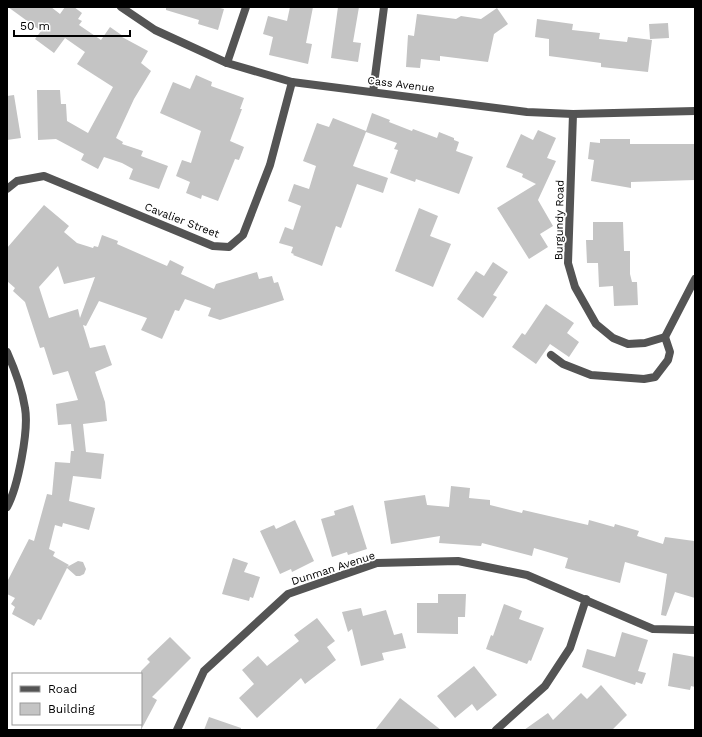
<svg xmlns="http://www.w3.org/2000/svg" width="702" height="737" viewBox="0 0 702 737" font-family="'Work Sans',sans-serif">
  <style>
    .building { fill: #c4c4c4; fill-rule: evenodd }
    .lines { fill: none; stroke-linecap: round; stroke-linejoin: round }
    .street { stroke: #545454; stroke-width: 8 }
    .labels { text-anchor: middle; stroke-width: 3.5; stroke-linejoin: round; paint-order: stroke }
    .street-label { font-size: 11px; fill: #000; stroke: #fff }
  </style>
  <rect width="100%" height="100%" fill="#fff"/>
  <g class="building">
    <path d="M8,7H51L60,14L65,7H74L82,13L78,19L82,21L79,25L101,40L110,27L123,36L122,37L148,51L141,63L151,71L134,99L116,138L123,142L122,144L143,151L141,156L168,166L159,189L129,179L133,169L122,163L104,157L98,169L81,160L84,154L56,139L38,140L37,90H60L61,104H66L67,121L88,133L113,87L77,64L85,52L65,38L54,53L35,39L41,31Z"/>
    <path d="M166,7H216L224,9L218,30L198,24L199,20L166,10Z"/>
    <path d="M290,7H313L306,43L312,44L308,64L269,55L273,37L263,34L268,16L287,21Z"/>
    <path d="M338,7H359L353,42L361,43L358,62L331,58Z"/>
    <path d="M497,8L508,24L494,34L488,62L440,56V61L421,59L420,68L406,67L408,35L414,36L417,14L456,19L461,16L481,19Z"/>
    <path d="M537,19L573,24L572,30L600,33L599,39L627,42L628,37L652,40L648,72L601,67V63L549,56V39L535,37Z"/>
    <path d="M668,23L669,38L650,39L649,24Z"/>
    <path d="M196,75L212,82L211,86L244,98L240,109H242L230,141L244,147L239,160L235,159L218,201L202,195L201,199L186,193L190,182L176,176L182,160L191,163L201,131L160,113L173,82L190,89Z"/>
    <path d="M14,95L21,138L7,140V96Z"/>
    <path d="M372,113L390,120L389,122L412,131L413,129L437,138L439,132L454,138V140L459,142L456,151L473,157L459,194L416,179L415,182L390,173L398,150L394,149L397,143L366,132L353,166L388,178L383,193L357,184L341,228L336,226L322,266L293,255L294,254L291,253L293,247L279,243L285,227L293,230L301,206L288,201L294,184L309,189L316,166L303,161L317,123L329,127L333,118L366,131Z"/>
    <path d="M538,130L556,138L547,158L556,161L538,200L553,226L540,234L548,247L529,259L497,208L536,184L522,177L523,174L506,167L521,134L533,140Z"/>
    <path d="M600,139H630V144H695V180L631,182V188L591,181L594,160L588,159L590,142L600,143Z"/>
    <path d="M44,205L69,226L64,232L77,243L93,248L94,246L98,247L102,235L118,241L117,244L167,266L170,260L184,267L181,274L214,289L216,284L257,272L259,279L272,276L274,283L278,282L284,300L220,320L208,316L211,308L185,299L179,311L175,310L162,339L141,330L147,318L99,301L86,326L83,325L90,348L105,345L112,365L95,372L105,402L107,421L83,424L86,452L104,454L101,479L73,476L69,501L95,508L89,530L63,523L62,527L55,525L49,549L55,552L53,556L69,565L67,567L78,561L83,562L86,569L84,574L80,576H76L67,568L41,620L38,619L34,626L12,614L15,607L11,604L15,598L7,594V582L29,539L34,541L47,494L52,495L55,462L70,463L71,451H74L71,424L58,425L56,404L78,400L68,371L53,375L44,347L40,348L25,302L13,291L15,288L7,281V248ZM58,266L64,284L95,277L80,318L78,309L49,318L39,287Z"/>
    <path d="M419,208L438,216L430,236L451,244L433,287L395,271Z"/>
    <path d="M593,222H623L624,251H630V274L632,282H637L638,305L614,306L613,286L599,287L598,263H587L586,240H593Z"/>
    <path d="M493,262L508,272L493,295L497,297L483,318L457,299L476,271L484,276Z"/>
    <path d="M546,304L574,323L567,333L579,342L569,357L550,344L536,364L512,347L522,333L525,335Z"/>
    <path d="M451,486L470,488L469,498L490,500V505L522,513L523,510L588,525L589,520L614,527L615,524L639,531L637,536L663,544L665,537L694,541L695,598L675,592L666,616L661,615L667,574L625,562L620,583L565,568L568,558L534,548L532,556L482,543L481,546L439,543L440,536L391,544L384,501L425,495L427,505L449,507Z"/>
    <path d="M353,505L367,549L348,555L347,552L332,557L321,519L335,515L334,511Z"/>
    <path d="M295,520L314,561L292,572L291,569L280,574L260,531L274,525L276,529Z"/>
    <path d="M233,558L248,563L244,572L260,577L253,598L250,597L249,601L222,594Z"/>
    <path d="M438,594H466L465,617H458V634L417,633V603H438Z"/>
    <path d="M504,604L522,611L519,619L544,628L531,661L529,660L527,664L486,649L491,635L493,636Z"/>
    <path d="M361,608L363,616L386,610L394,635L402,633L406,648L382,653L384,660L361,666L352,629L348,632L342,612Z"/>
    <path d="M317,618L335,641L327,647L336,660L305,684L301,678L257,718L239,698L254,684L242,670L258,656L267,666L299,641L294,635Z"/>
    <path d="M622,632L648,640L638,671L646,673L642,684L636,682L635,685L582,667L587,649L615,657Z"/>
    <path d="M170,637L191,658L152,697L157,700L141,730V671L150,662L147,659Z"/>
    <path d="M673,653L695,657V687L691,686L690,690L668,686Z"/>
    <path d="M474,666L497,695L477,711L472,704L455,718L437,696Z"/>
    <path d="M601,685L627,715L612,730H524L548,713L553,720L581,693L587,699Z"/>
    <path d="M400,698L441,730H375Z"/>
    <path d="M209,717L241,728V730H204Z"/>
  </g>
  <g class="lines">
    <g class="street">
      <path d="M121,7L155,30L227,63L292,82L527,112L573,114L695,111"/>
      <path d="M227,63L246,7"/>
      <path d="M373,92L384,7"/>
      <path d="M573,114L568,263L575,287L596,324L613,338L628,344L645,343L665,337L695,279"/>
      <path d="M7,189L17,181L44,176L213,246L229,247L243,235L270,165L292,82"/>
      <path d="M7,352C15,370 22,388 25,408C29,430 18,487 7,507"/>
      <path d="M551,355L563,364L591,375L644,379L655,377L668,360L670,352L665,337"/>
      <path d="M177,730L204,671L288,594L377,563L458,561L527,575L653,629L695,630"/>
      <path d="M496,730L545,686L570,648L586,599"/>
    </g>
  </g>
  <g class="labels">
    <g class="street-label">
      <text transform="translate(401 84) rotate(7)" y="4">Cass Avenue</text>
      <text transform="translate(182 220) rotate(21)" y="4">Cavalier Street</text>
      <text transform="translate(559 220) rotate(-89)" y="4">Burgundy Road</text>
      <text transform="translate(333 568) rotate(-18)" y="4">Dunman Avenue</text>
    </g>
  </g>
  <rect width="702" height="737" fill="none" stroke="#000000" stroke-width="16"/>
  <rect x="12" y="673" width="130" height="52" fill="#ffffff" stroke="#999999"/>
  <rect x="20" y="686" width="20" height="6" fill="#545454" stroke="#999999"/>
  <text x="48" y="693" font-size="12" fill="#000000">Road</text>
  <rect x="20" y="703" width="20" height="12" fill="#c4c4c4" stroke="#999999"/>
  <text x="48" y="713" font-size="12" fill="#000000">Building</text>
  <path d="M14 30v6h116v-6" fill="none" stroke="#000000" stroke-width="2"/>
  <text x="20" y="30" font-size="12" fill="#000000" stroke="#ffffff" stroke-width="3" paint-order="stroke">50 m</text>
</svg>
